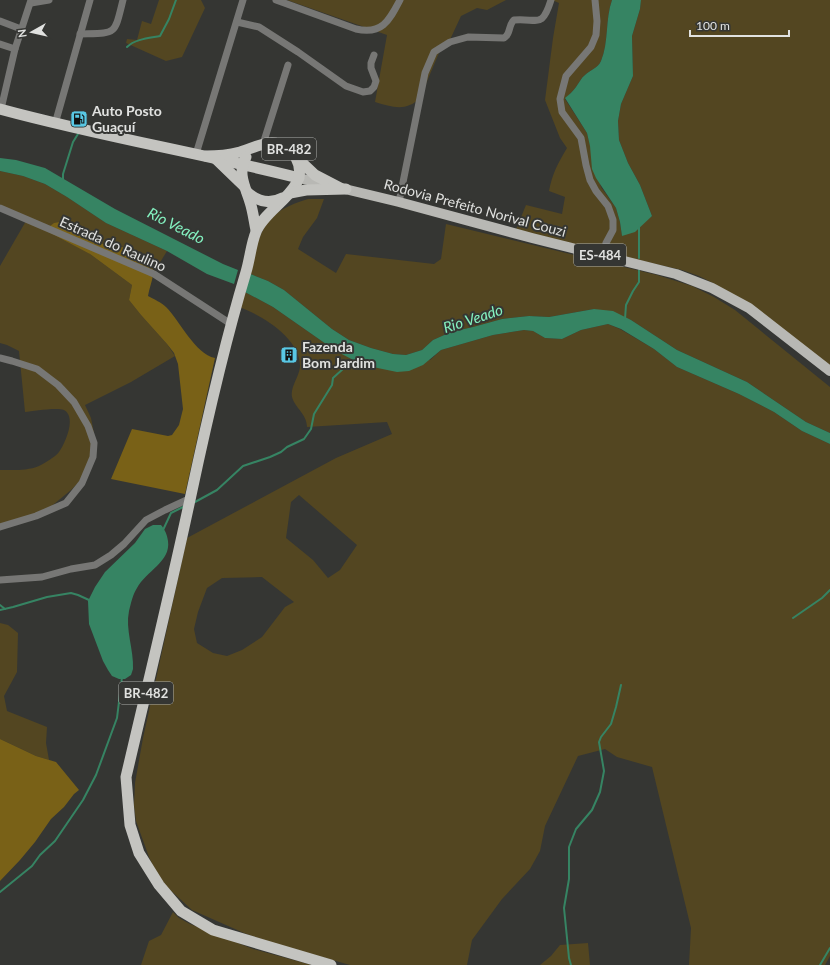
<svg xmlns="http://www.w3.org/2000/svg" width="830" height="965" viewBox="0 0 830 965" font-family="Lato,sans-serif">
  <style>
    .green { fill: #534621; fill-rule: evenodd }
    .forest { fill: #796117 }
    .water { fill: #368463 }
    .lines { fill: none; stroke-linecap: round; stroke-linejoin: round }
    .stream { stroke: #368463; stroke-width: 2 }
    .minor { stroke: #777775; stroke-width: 7 }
    .primary { stroke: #b8b8b4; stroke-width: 10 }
    .trunk { stroke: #c4c4c0; stroke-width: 11 }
    .labels { text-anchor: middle; stroke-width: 4; stroke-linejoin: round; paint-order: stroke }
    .shield { fill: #353633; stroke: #adaeac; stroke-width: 1 }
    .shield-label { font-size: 13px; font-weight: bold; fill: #e1e2e0 }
    .poi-label { font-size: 14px; font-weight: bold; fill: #e1e2e0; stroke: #353633; text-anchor: start }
    .street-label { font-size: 14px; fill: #e1e2e0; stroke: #353633 }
    .water-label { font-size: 15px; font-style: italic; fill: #84f1c0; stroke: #353633 }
  </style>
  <rect width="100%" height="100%" fill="#353633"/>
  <g class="green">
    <path d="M159,0H201L205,8L182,57L166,61L126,43L127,39L137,40L142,21L151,24Z"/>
    <path d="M287,0H506L487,10L477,8L461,16L448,44L441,48L420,98C406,112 392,107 375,102L387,35Z"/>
    <path d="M552,0H612C605,20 609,42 601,61C598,68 590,70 585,75C581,78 579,83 576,87C573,91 569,95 565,99L587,133L601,187L616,208L620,222L622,236L652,216L640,185L628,163L619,140L618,121L621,104L633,76L632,36L640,9L641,0H830V375L715,284L699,276L682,270L515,232L526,205L562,214L565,197L549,191C552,174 558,163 567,148L560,138L545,100L553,38L559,3Z"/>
    <path d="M0,171L23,176L45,184L67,197L106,223L167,251L153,274C144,240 118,250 92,241C80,236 71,228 60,222L90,254L132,285L129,300L141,315L167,344L175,356L131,382L85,405L91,418L94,433L87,474L71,490L48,509L0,529V470C13,470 27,471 39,466C45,463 55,457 59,452C65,444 77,417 64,410C57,407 33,411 25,412L19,351L7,345L0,343V266L26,221L0,208Z"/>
    <path d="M308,199H324L317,218L303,237L298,249L336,273L346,254L434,264L441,259L446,224L657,275L692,286L714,297L735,310L830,387V433L806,422L747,382L677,350L631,320L594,309L549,317L529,316L502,319L473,327L451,332L433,340L422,350L406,355L393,354L371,348L349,340L332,329L284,290L268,281L248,273C262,231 261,213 308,199Z"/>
    <path d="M243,291L273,307L336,351L430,360L441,350L493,335L524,330L533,331L545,338L562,339L581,330L608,324L620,329L654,349L677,367L739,394L774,412L802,431L830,444V956L825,965H689L691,928L652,767L617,757L605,749L578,756L545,826L540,851L530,869L502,899L472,940L467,965H350L273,943L244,933L192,910L167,887L157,874L149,857L136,821L134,805L135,783L143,738L187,538L336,458L392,434L387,422L307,427C307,414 295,408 292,397C290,387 299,377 300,367C301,339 262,315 239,307ZM299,495L357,545L340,570L328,578L313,560L286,538L291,502ZM262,577L294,602L285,607L262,637L242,650L227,656L213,653L197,643L194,629L198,612L207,588L222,578Z"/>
    <path d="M0,623L8,625L18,633L17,672L4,696L7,711L47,727L46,743L49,760L36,756L0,739Z"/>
    <path d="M173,912L179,918L190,924L253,949L312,965H141L149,941L161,935Z"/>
    <path d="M588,943L590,965H540L551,956L560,945Z"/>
  </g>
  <g class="forest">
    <path d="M60,222C71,229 82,238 94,242C113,247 155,246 153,275C152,282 149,289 148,296C154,299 162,303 166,307C180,321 195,354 215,358L185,494L111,479L132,429L168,436L172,435L179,425L183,409L178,364L174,353L167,344L141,315L129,300L132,285L90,254L45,230L54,223Z"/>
    <path d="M0,739L36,756L56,762L79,790L74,794L64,807L51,819L35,842L20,860L0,881Z"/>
  </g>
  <g class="water">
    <path d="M612,0H641L640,9L632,36L633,76L621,104L618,121L619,140L628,163L640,185L652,216L635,232L622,236L620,222L616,208L596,178L592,169L590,146L587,133L565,98C569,95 573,91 576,87C579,83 581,78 585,75C590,70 598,68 601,61C609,42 605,20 612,0Z"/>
    <path d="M0,158L16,160L45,168L115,209L223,264L238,270L234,284L207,274L167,251L106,223L67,197L45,184L23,176L0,171Z"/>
    <path d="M248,273L268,281L284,290L332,329L349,340L371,348L393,354L406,355L422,350L433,340L451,332L473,327L502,319L529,316L549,317L594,309L613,311L631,320L677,350L747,382L806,422L830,433V444L802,431L774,412L739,394L677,367L654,349L621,329L608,324L581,330L562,339L545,338L533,331L524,330L493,335L441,350L423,365L409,371L397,372L363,365L336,351L273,307L243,291Z"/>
    <path d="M153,525H161C165,530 167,534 168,541C171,562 146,571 137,588C133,594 131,603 129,611C125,629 134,650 133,669L131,675L125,679H119L112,676L108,670L103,661L89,624L88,601L95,587L105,572L135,543L145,529Z"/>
  </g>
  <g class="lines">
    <g class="stream">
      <path d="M127,47C135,39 150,38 160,36L169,19L176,0"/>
      <path d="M63,180V174L73,142L78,134"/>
      <path d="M639,227V258"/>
      <path d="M625,319L626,305L633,291L639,282V270"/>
      <path d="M195,502L217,490L243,466L270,457L281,452L287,447L304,439L311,429L314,414L332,385L333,378L355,358"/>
      <path d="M163,530L171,513L183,507"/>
      <path d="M0,605L5,609"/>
      <path d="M0,610L13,607L47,597L71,593L78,595L89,600"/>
      <path d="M793,618L822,598L830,590"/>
      <path d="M0,892L32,866L40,855L55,841L83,800L96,775L117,718L122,677"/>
      <path d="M571,965L569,958L564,908L569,879V847L576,829L592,810L600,792L604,771L599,742L601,737L611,724L616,707L621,685"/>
      <path d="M820,965L830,948"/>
    </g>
    <g class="minor">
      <path d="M276,0L356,29C382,35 389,21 400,0"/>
      <path d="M595,0L597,21L596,35L591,47L566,76L560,99L562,112L581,138L586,165L590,180L596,191L608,206L613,220V230L606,243"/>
      <path d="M31,3L49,0"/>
      <path d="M0,21L21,29"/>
      <path d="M237,22L259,27L298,52L346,86L363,92L370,91L374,87L376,81L371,68V63L374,55"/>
      <path d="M80,34C117,33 114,36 123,0"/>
      <path d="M0,44L15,49"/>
      <path d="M1,109L15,49L31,0"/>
      <path d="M55,124L90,0"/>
      <path d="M263,144L288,65"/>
      <path d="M196,154L243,0"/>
      <path d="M399,202L425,73L434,52L450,42L468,37L504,38C511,34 508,25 514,20C538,18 542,29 551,0"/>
      <path d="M0,208L154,274L231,324"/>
      <path d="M0,358L12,361L37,369L58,385L74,402L88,426L94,443L93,457L82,483L66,503L36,516L0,527"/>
      <path d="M0,580L42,577L71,569L95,565L111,555L124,544L146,520L165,510L191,498"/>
    </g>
    <path class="primary" d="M299,178L399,202L532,238L676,274L712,288L749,308L830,371"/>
    <g class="trunk">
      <path d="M0,109C99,136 200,153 299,178"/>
      <path d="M206,156C218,156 228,155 240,152C255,148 270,137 286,147C290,150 294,153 296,158C313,189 265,207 256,232C251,244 250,259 246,272C224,345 207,420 191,495C171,589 148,683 126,777L130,825L139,853L159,885L181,911L213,930L331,965"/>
      <path d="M246,157C237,173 245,186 250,202C253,211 254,221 256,230"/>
      <path d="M297,158L315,175L340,188"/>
      <path d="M216,159L244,186"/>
      <path d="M247,192C257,201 269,205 282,198"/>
      <path d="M290,193L306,190L346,189"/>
    </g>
  </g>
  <defs>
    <g id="fuel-square" transform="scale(0.9)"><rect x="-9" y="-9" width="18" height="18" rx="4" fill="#59c8e5" stroke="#353633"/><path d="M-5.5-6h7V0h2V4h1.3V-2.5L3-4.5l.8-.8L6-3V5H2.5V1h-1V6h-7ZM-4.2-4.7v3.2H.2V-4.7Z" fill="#111"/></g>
    <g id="building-square" transform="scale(0.9)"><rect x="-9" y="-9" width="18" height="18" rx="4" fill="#59c8e5" stroke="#353633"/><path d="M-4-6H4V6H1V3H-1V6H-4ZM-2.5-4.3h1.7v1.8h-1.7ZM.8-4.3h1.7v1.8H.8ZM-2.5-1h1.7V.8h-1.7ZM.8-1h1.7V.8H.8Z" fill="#111"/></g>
  </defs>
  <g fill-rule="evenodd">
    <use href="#fuel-square" x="79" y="119"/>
    <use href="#building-square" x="289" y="355"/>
  </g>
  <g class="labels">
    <g class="shield">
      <rect x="262" y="138" width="54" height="22" rx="3"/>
      <rect x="574" y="244" width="52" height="22" rx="3"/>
      <rect x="119" y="682" width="54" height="22" rx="3"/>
    </g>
    <g class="shield-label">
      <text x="289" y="154">BR-482</text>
      <text x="600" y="260">ES-484</text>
      <text x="146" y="698">BR-482</text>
    </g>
    <g class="poi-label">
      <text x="92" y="116">Auto Posto<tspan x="92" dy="16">Guaçuí</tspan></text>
      <text x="302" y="352">Fazenda<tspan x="302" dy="16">Bom Jardim</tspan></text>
    </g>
    <g class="street-label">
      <text transform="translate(475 208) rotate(15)" y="5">Rodovia Prefeito Norival Couzi</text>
      <text transform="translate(113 244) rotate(24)" y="5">Estrada do Raulino</text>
    </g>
    <g class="water-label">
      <text transform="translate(176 226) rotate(27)" y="5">Rio Veado</text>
      <text transform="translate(473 319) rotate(-18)" y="5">Rio Veado</text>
    </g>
  </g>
  <g transform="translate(32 32) rotate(262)" stroke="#353633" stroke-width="3" paint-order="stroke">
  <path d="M0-3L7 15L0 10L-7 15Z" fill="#e1e2e0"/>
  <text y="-6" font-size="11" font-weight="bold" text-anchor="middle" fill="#e1e2e0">N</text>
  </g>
  <path d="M690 30v6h99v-6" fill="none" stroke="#e1e2e0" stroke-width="2"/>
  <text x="696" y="30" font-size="12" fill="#e1e2e0" stroke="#353633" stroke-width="3" paint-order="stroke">100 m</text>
</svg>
